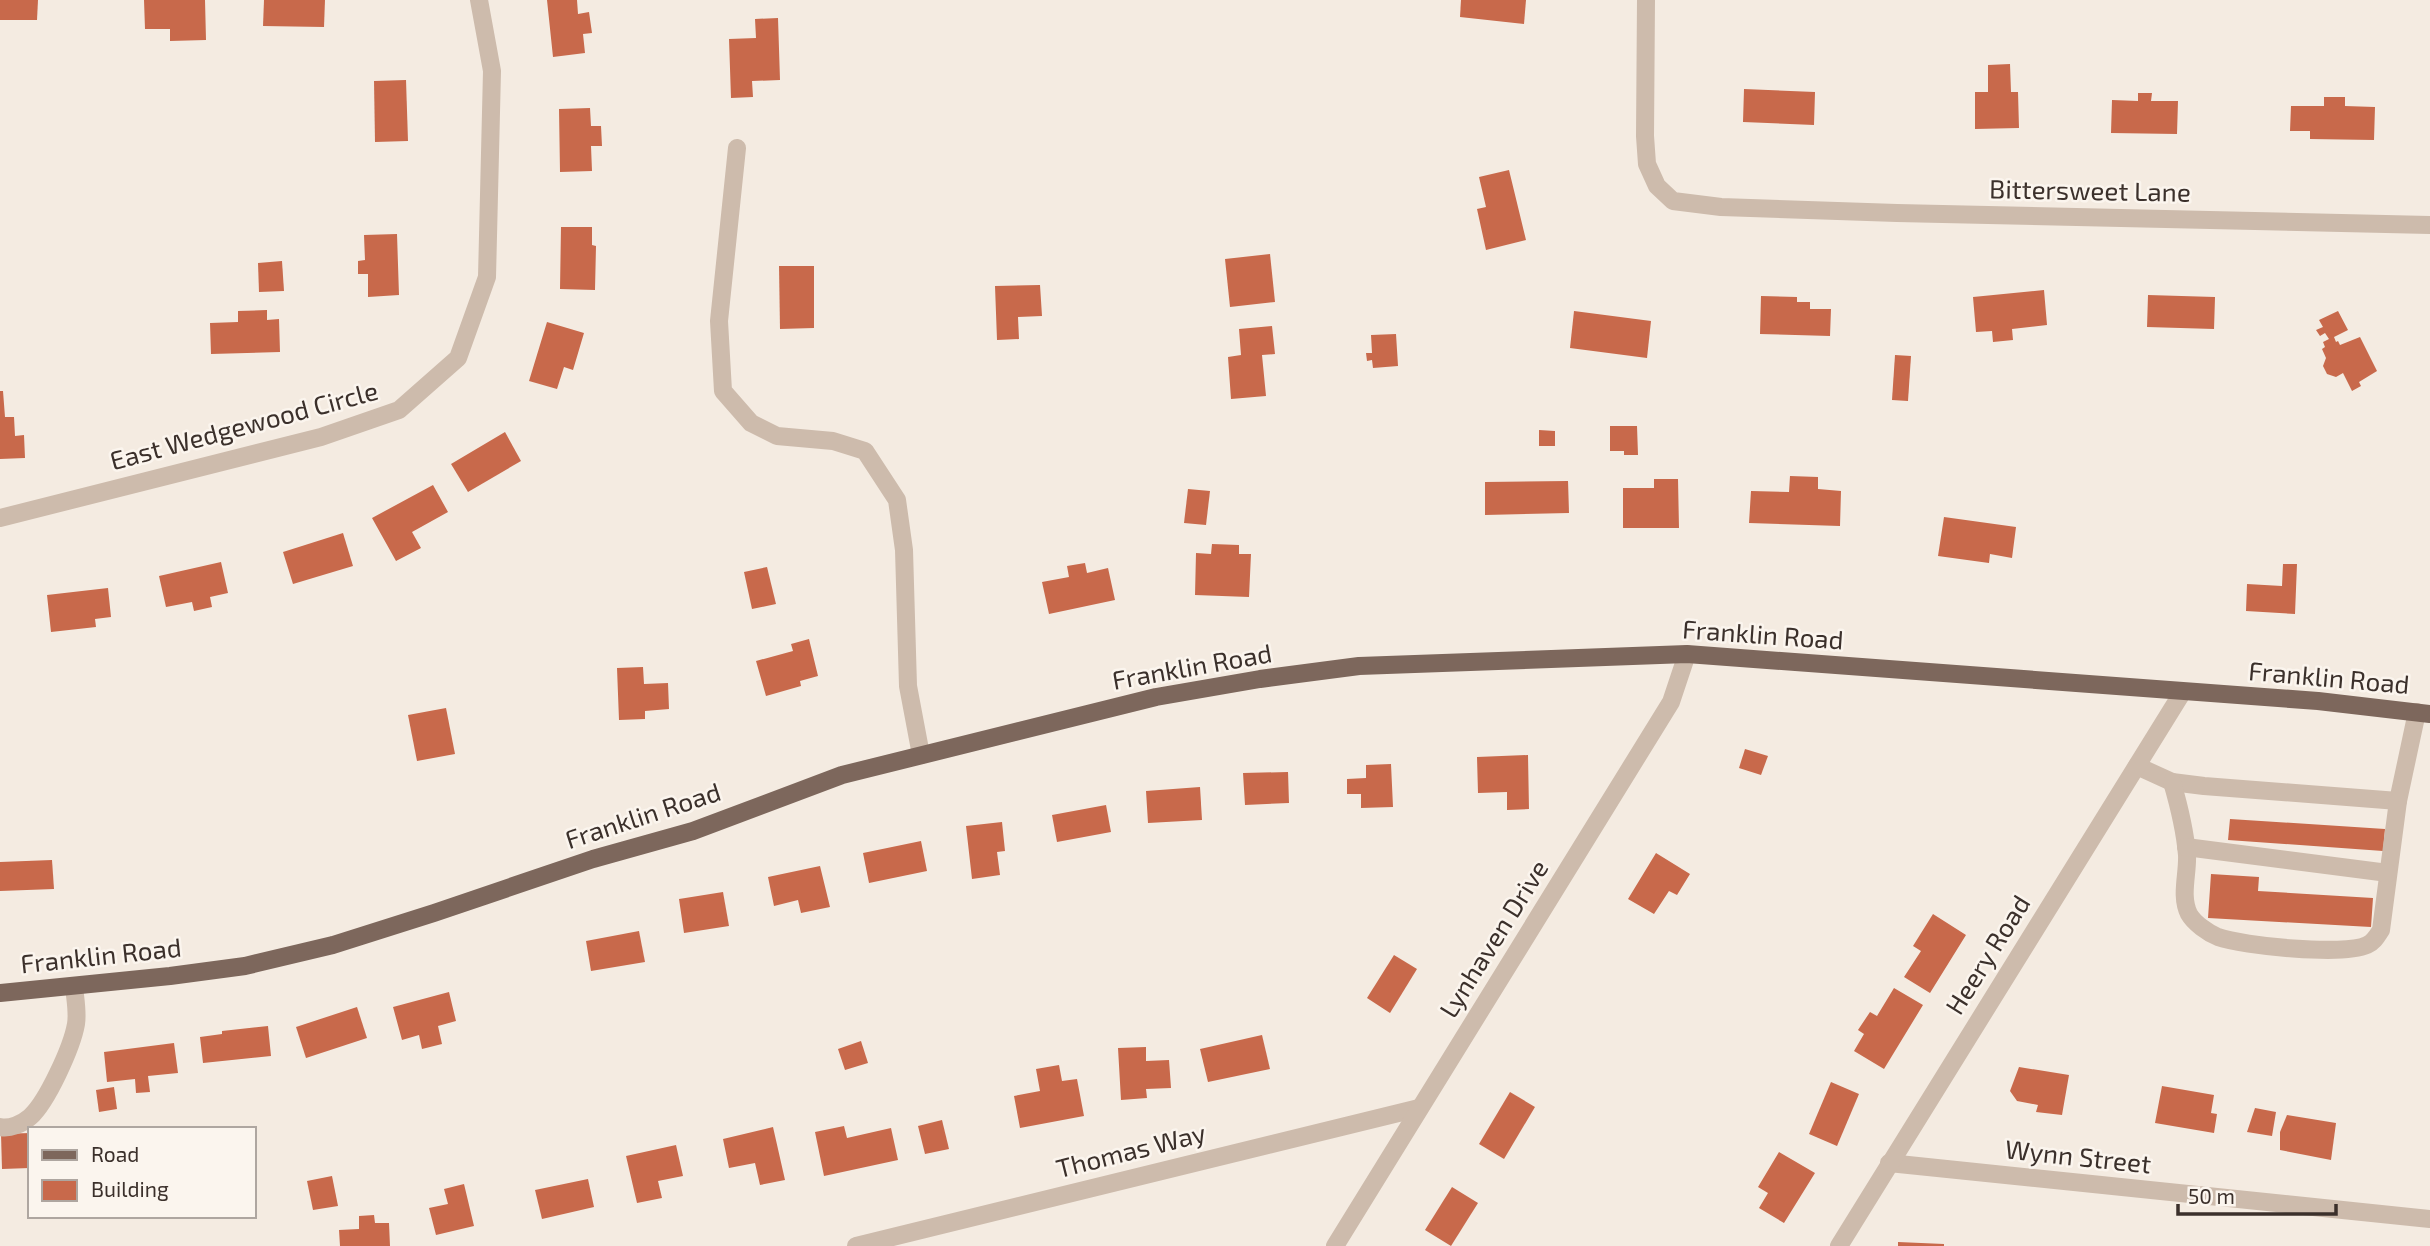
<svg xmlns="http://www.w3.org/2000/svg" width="2430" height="1246" viewBox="0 0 2430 1246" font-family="'Exo 2',sans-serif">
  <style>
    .building { fill: #c8694b }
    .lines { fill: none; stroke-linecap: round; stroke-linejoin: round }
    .minor { stroke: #cdbbac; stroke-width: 18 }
    .major { stroke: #7d675c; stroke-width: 18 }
    .labels { text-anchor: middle; stroke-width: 5; stroke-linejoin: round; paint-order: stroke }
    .street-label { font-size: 26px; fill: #3b302b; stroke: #fbf5ee }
  </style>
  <rect width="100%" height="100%" fill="#f4ebe1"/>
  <g class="building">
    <path d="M0,0H38L37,20H0Z"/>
    <path d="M144,0H205L206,40L170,41V29H145Z"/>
    <path d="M264,0H325L324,27L263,26Z"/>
    <path d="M547,0H577L578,14L589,12L592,33L583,34L585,53L553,57Z"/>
    <path d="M1461,0H1526L1524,24L1460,17Z"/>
    <path d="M778,18L780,80L752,81L753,97L731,98L729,39L756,38L755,19Z"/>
    <path d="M2010,64L2011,92H2018L2019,128L1975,129V92H1988V65Z"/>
    <path d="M406,80L408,141L375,142L374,81Z"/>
    <path d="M1744,89L1815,92L1814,125L1743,122Z"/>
    <path d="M2138,93H2152L2151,101H2178L2177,134L2111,133L2112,100L2138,101Z"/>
    <path d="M2324,97H2345V106L2375,107L2374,140L2310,139V131H2290L2291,106H2324Z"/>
    <path d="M590,108L591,126H601L602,146H591L592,171L560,172L559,109Z"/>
    <path d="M1509,170L1526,240L1486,250L1477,209L1486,207L1479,177Z"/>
    <path d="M561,227H592V245L596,246L595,290L560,289Z"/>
    <path d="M397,234L399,295L368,297V274H358V261L365,260L364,235Z"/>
    <path d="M1270,254L1275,302L1230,307L1225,259Z"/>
    <path d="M282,261L284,291L259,292L258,263Z"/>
    <path d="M779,266H814V328L780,329Z"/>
    <path d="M1040,285L1042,316L1018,317L1019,339L997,340L995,286Z"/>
    <path d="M2044,290L2047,325L2012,329L2013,340L1993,342L1992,331L1976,332L1973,297Z"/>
    <path d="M2148,295L2215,297L2214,329L2147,327Z"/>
    <path d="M1761,296L1797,297V302H1810V309H1831L1830,336L1760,334Z"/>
    <path d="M267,310V320L279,319L280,352L211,354L210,323L238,322V311Z"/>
    <path d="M1574,311L1651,321L1647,358L1570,348Z"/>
    <path d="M2338,311L2348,330L2334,337L2336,342L2338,341L2340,345L2360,337L2377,371L2359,382L2361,386L2352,391L2343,373L2336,377L2327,374L2323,366L2326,358L2322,349L2325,347L2323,342L2329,339L2325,333L2320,336L2316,330L2323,327L2319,320Z"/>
    <path d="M547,322L584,333L573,370L564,367L557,389L529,381Z"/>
    <path d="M1272,326L1275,354L1262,355L1266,396L1231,399L1228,357L1241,355L1239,329Z"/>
    <path d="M1396,334L1398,366L1373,368L1372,360L1367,361L1366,353H1372L1371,335Z"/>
    <path d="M1895,355L1911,356L1908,401L1892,400Z"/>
    <path d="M0,391H3L5,417H14L15,436L24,435L25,458L0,459Z"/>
    <path d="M1610,426H1637L1638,455H1624V451H1610Z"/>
    <path d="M1539,430L1555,431V446H1539Z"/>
    <path d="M505,432L521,461L468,492L451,464Z"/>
    <path d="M1790,476L1818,477V489L1841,491L1840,526L1749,523L1751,491L1789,492Z"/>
    <path d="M1654,479H1678L1679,528H1623V488H1654Z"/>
    <path d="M1568,481L1569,513L1485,515V482Z"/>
    <path d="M433,485L448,512L412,532L421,548L396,561L372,518Z"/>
    <path d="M1188,489L1210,491L1206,525L1184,523Z"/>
    <path d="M1944,517L2016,527L2012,558L1990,554L1989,563L1938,556Z"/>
    <path d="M343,533L353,566L293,584L283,552Z"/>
    <path d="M1212,544L1239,545V554H1251L1249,597L1195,595L1196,553L1211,554Z"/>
    <path d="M221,562L228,593L210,597L212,607L194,611L192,602L166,607L159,576Z"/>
    <path d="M1085,563L1087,573L1108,568L1115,600L1049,614L1042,582L1069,577L1067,566Z"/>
    <path d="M2283,564H2297L2295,614L2246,611L2247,584L2282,586Z"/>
    <path d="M767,567L776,604L752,609L744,572Z"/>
    <path d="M108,588L111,617L95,619L96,627L51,632L47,595Z"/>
    <path d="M809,639L818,676L800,681L801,686L766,696L756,661L793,651L791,644Z"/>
    <path d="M643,667L644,684L668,683L669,709L645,711V719L619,720L617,668Z"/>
    <path d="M446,708L455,754L417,761L408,715Z"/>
    <path d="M1745,749L1768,756L1761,775L1739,768Z"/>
    <path d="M1528,755L1529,809L1507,810V792L1478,793L1477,757Z"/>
    <path d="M1391,764L1393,807L1361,808V794H1347V779L1366,778V765Z"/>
    <path d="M1288,772L1289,803L1245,805L1243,773Z"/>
    <path d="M1200,787L1202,820L1148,823L1146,791Z"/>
    <path d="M1106,805L1111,832L1057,842L1052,815Z"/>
    <path d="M2230,819L2385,829L2383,851L2228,840Z"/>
    <path d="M1002,822L1005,851L997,852L1000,875L972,879L966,826Z"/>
    <path d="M921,841L927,871L869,883L863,853Z"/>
    <path d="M1656,853L1690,874L1677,895L1669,891L1654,914L1628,899Z"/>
    <path d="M52,860L54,889L0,891V862Z"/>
    <path d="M820,866L830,907L801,913L798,900L774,906L768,877Z"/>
    <path d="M2211,874L2259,877L2258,891L2373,898L2371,927L2208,918Z"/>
    <path d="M723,892L729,926L684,933L679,899Z"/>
    <path d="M1933,914L1966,935L1930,993L1904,977L1921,951L1913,946Z"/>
    <path d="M639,931L645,962L591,971L586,941Z"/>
    <path d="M1394,955L1417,969L1390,1013L1367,998Z"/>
    <path d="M1894,988L1923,1005L1884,1069L1854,1051L1864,1034L1858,1030L1870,1012L1877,1016Z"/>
    <path d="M449,992L456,1021L438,1026L442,1044L422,1049L419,1035L402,1040L393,1007Z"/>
    <path d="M357,1007L367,1038L306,1058L296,1027Z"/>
    <path d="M268,1026L271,1056L203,1063L200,1037L222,1034V1031Z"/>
    <path d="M1262,1035L1270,1069L1208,1082L1200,1049Z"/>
    <path d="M861,1041L868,1063L845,1070L838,1049Z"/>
    <path d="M174,1043L178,1073L148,1076L150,1092L136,1093L135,1079L107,1082L104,1052Z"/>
    <path d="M1146,1047V1061L1169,1060L1171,1088L1146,1089L1147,1098L1121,1100L1118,1048Z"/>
    <path d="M1059,1065L1062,1081L1077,1079L1084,1116L1020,1128L1014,1096L1040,1091L1036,1069Z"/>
    <path d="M2019,1067L2069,1075L2062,1115L2036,1112L2038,1105L2017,1101L2010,1091Z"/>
    <path d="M1831,1082L1859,1094L1837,1146L1809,1134Z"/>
    <path d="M2162,1086L2214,1095L2211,1113L2217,1114L2214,1133L2155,1123Z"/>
    <path d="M114,1087L117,1109L99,1112L96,1090Z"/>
    <path d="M1510,1092L1535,1107L1504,1159L1479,1144Z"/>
    <path d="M2255,1108L2276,1112L2272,1136L2247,1132Z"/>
    <path d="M2287,1115L2336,1123L2331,1160L2280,1150V1132Z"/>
    <path d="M942,1120L949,1149L925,1154L918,1126Z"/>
    <path d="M844,1126L847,1138L891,1128L898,1160L824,1176L815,1132Z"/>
    <path d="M773,1127L785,1180L760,1185L755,1163L729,1168L723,1139Z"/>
    <path d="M30,1133V1168L2,1169L1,1134Z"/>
    <path d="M676,1145L683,1176L658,1181L662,1198L637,1203L626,1156Z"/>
    <path d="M1779,1152L1815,1173L1784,1223L1759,1208L1768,1193L1758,1187Z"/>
    <path d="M332,1176L338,1206L313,1210L307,1181Z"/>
    <path d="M588,1179L594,1207L542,1219L535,1190Z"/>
    <path d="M464,1184L474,1226L436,1235L429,1208L448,1204L444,1189Z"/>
    <path d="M1452,1187L1478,1203L1451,1246L1425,1230Z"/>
    <path d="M374,1215L375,1223H389L390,1246H340L339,1230L359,1229V1216Z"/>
    <path d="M1898,1242L1944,1244V1246H1898Z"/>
  </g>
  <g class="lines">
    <g class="minor">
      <path d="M1646,0L1645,136L1647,164L1657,186L1673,201L1721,207L1897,213L2430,225"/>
      <path d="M737,148L719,321L723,391L751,423L777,436L833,441L865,451L897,500L904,550L908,686L921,755"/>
      <path d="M0,518L321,437L399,410L458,358L487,277L492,71L479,0"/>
      <path d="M2137,766L2172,782L2204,786L2398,801L2417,712"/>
      <path d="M2172,782C2179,806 2185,830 2187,855C2188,874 2180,896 2189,914C2194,923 2208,933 2218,937C2243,946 2344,956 2367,945C2374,942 2377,936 2381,930L2398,801"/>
      <path d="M2186,847L2388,873"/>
      <path d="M0,1127C10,1129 22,1124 30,1117C47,1102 72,1047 76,1024C78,1012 75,998 74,986"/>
      <path d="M1889,1163L2430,1219"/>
      <path d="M856,1246L1419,1108"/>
      <path d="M1335,1246L1671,702L1687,654"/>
      <path d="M1839,1246L2182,693"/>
    </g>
    <path class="major" d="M0,993L170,976L245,966L333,945L434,913L593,859L693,831L842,775L1156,697L1260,679L1359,666L1687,654L2318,701L2430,714"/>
  </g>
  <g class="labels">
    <g class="street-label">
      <text transform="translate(2090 191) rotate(1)" y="9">Bittersweet Lane</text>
      <text transform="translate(244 426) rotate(-15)" y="9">East Wedgewood Circle</text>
      <text transform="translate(1763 635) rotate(4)" y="9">Franklin Road</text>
      <text transform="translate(1192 667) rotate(-10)" y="9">Franklin Road</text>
      <text transform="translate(2329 678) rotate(5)" y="9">Franklin Road</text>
      <text transform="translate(643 816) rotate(-18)" y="9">Franklin Road</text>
      <text transform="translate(1494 939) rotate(-58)" y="9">Lynhaven Drive</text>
      <text transform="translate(1988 955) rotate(-58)" y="9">Heery Road</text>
      <text transform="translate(101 956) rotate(-6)" y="9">Franklin Road</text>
      <text transform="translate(1131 1151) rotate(-14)" y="9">Thomas Way</text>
      <text transform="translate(2078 1157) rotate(6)" y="9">Wynn Street</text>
    </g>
  </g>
  <rect x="28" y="1127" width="228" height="91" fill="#fbf5ee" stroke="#aea6a0" stroke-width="2"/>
  <rect x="42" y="1150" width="35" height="10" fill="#7d675c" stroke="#aea6a0" stroke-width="2"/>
  <text x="91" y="1162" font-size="21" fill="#3b302b">Road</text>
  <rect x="42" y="1180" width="35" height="21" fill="#c8694b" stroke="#aea6a0" stroke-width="2"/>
  <text x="91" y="1197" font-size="21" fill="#3b302b">Building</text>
  <path d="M2178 1204v10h158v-10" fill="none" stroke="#3b302b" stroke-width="3.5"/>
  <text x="2188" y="1204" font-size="21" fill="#3b302b" stroke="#fbf5ee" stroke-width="5" paint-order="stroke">50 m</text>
</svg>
